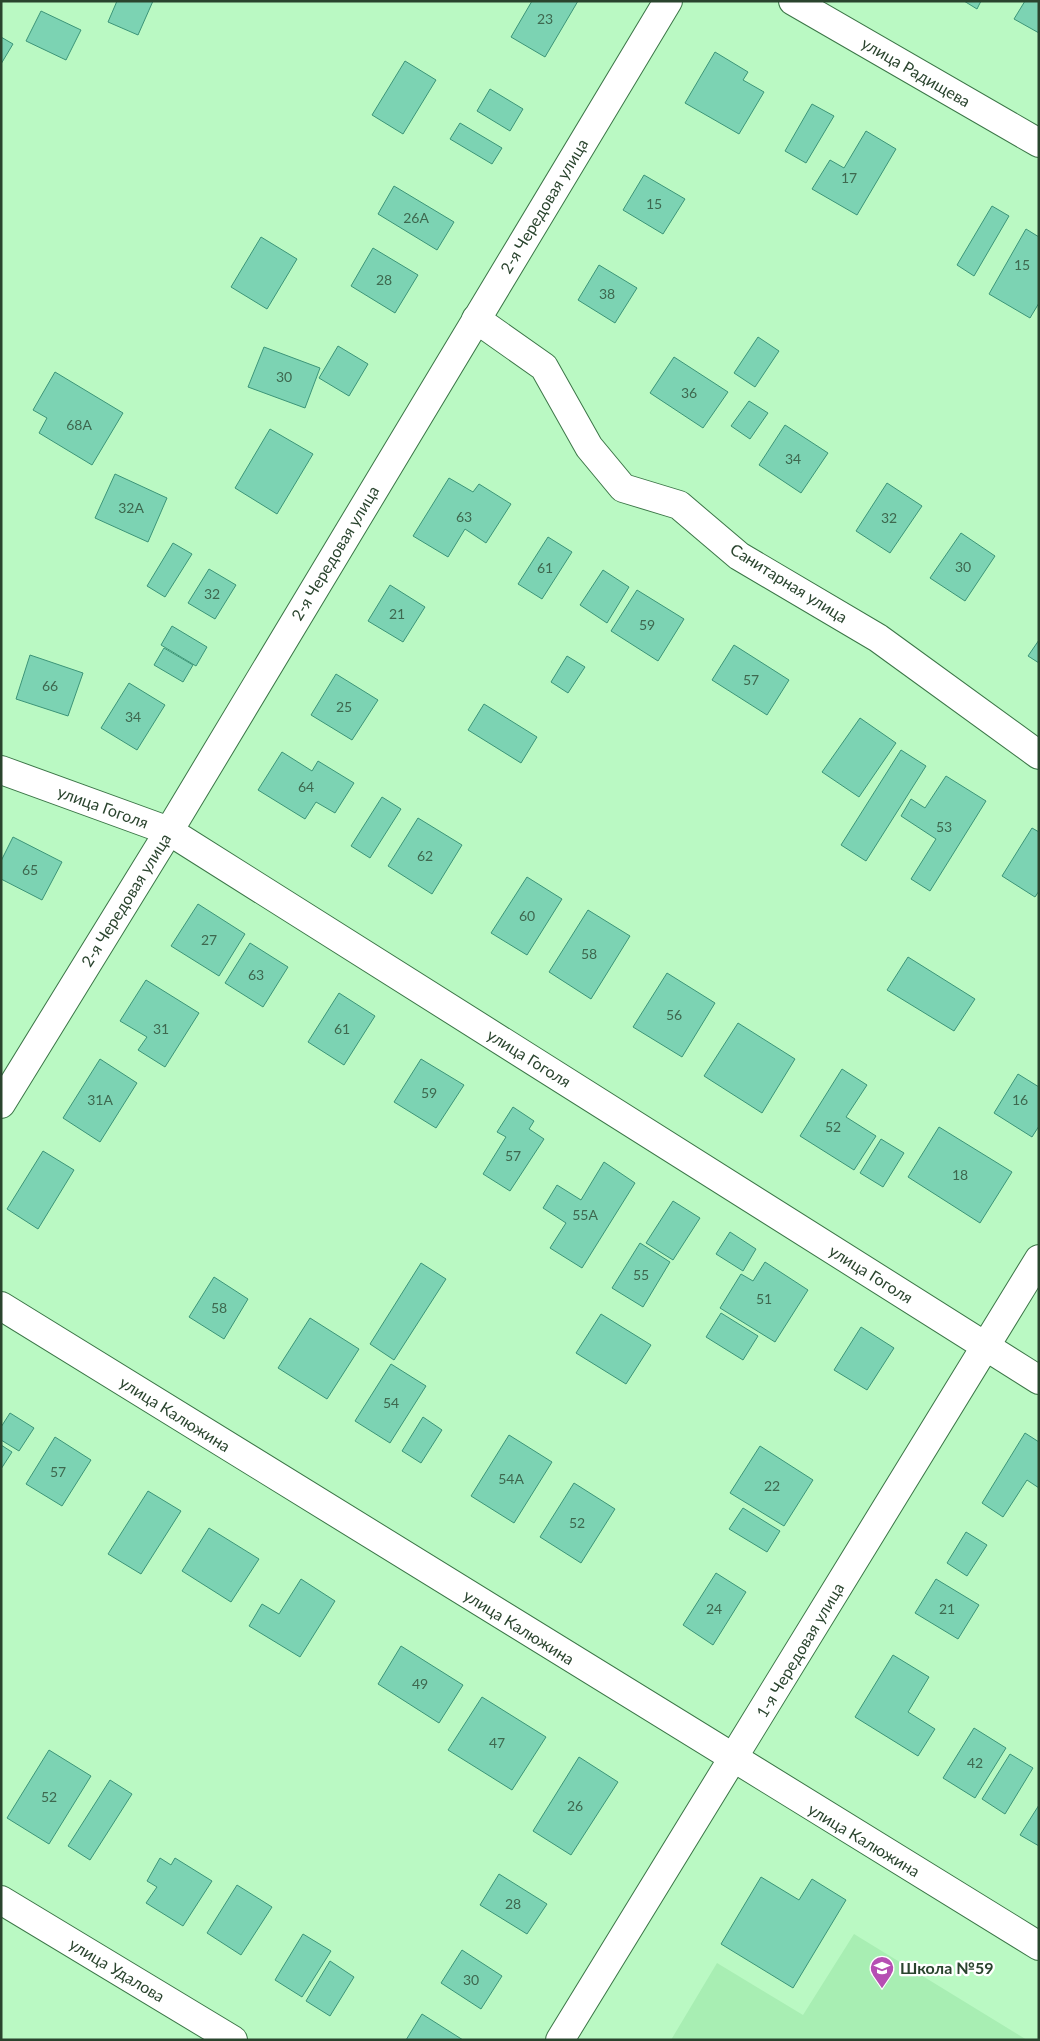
<svg xmlns="http://www.w3.org/2000/svg" width="1040" height="2041" viewBox="0 0 1040 2041" font-family="Lato,sans-serif">
  <style>
    .built { fill: #a8eeb3 }
    .building { fill: #7cd3b3; stroke: #3c9578 }
    .lines { fill: none; stroke-linecap: round; stroke-linejoin: round }
    .minor-casing { stroke: #3b7647; stroke-width: 30 }
    .minor { stroke: #fff; stroke-width: 28 }
    .labels { text-anchor: middle; stroke-width: 4.5; stroke-linejoin: round; paint-order: stroke }
    .number-label { font-size: 14px; fill: #3e684f }
    .street-label { font-size: 16px; fill: #2a442e; stroke: #fff }
    .poi-label { font-size: 16px; font-weight: bold; fill: #2a442e; stroke: #fff; text-anchor: start }
  </style>
  <rect width="100%" height="100%" fill="#baf9c3"/>
  <path class="built" d="M854,1934L1027,2040H671L717,1963L803,2015Z"/>
  <g class="building">
    <path d="M117,1H153L138,35L108,22Z"/>
    <path d="M532,1H578L545,57L511,37Z"/>
    <path d="M964,1H981L977,9Z"/>
    <path d="M1025,1H1039V33L1014,19Z"/>
    <path d="M41,11L81,30L66,60L26,41Z"/>
    <path d="M1,37L13,44L1,64Z"/>
    <path d="M715,52L748,72L743,80L764,92L739,134L685,103Z"/>
    <path d="M405,61L436,80L403,134L372,115Z"/>
    <path d="M490,89L523,109L510,131L477,111Z"/>
    <path d="M812,104L834,116L806,163L785,151Z"/>
    <path d="M460,123L502,148L492,164L450,139Z"/>
    <path d="M866,131L896,149L857,215L812,189L830,160L844,168Z"/>
    <path d="M644,175L685,199L663,234L623,210Z"/>
    <path d="M394,186L454,222L437,250L378,214Z"/>
    <path d="M992,206L1009,216L974,276L957,265Z"/>
    <path d="M1026,229L1039,237V303L1030,318L989,294Z"/>
    <path d="M261,237L297,259L267,309L231,287Z"/>
    <path d="M373,248L418,275L395,313L351,286Z"/>
    <path d="M599,265L637,288L615,323L578,300Z"/>
    <path d="M758,337L779,351L755,387L734,373Z"/>
    <path d="M338,346L368,364L349,396L319,378Z"/>
    <path d="M264,347L320,368L305,408L248,387Z"/>
    <path d="M674,357L728,392L703,428L650,393Z"/>
    <path d="M55,372L123,413L92,465L39,433L47,418L33,410Z"/>
    <path d="M749,401L768,413L750,439L731,426Z"/>
    <path d="M785,425L828,453L801,493L759,465Z"/>
    <path d="M270,429L313,454L277,514L235,488Z"/>
    <path d="M115,474L167,498L148,542L95,518Z"/>
    <path d="M449,478L473,492L479,484L511,504L486,543L465,529L448,557L413,536Z"/>
    <path d="M887,483L922,506L890,553L856,531Z"/>
    <path d="M961,533L995,556L965,601L930,578Z"/>
    <path d="M548,537L572,552L542,599L518,584Z"/>
    <path d="M173,543L192,554L165,597L147,586Z"/>
    <path d="M209,569L236,585L215,619L188,603Z"/>
    <path d="M603,570L629,587L607,623L580,605Z"/>
    <path d="M390,585L425,607L403,642L368,621Z"/>
    <path d="M637,590L684,619L658,661L611,631Z"/>
    <path d="M172,626L207,647L196,666L161,645Z"/>
    <path d="M1039,640V663L1028,656Z"/>
    <path d="M734,645L789,680L767,715L712,680Z"/>
    <path d="M164,648L193,665L183,682L154,665Z"/>
    <path d="M30,655L83,673L68,716L16,699Z"/>
    <path d="M567,656L585,667L568,693L551,682Z"/>
    <path d="M336,674L378,700L352,740L311,715Z"/>
    <path d="M129,683L165,705L137,750L101,728Z"/>
    <path d="M484,704L537,737L521,763L468,730Z"/>
    <path d="M860,718L896,743L859,797L822,772Z"/>
    <path d="M901,750L926,766L866,861L841,845Z"/>
    <path d="M282,752L312,771L318,761L354,783L335,813L316,802L305,819L258,790Z"/>
    <path d="M946,776L986,801L930,891L911,879L936,839L901,816L911,799L925,808Z"/>
    <path d="M382,797L401,809L370,858L351,846Z"/>
    <path d="M418,818L462,845L432,894L388,866Z"/>
    <path d="M1032,828L1039,832V891L1035,897L1002,876Z"/>
    <path d="M13,837L62,862L42,900L1,879V861Z"/>
    <path d="M527,877L562,899L527,955L491,933Z"/>
    <path d="M198,904L245,934L219,976L171,946Z"/>
    <path d="M588,910L630,936L591,999L549,972Z"/>
    <path d="M250,943L288,967L263,1007L225,983Z"/>
    <path d="M908,957L975,999L954,1031L887,990Z"/>
    <path d="M667,973L715,1003L682,1057L633,1027Z"/>
    <path d="M146,980L199,1013L165,1067L138,1050L147,1037L120,1021Z"/>
    <path d="M339,993L375,1016L344,1065L308,1042Z"/>
    <path d="M738,1023L795,1059L762,1113L704,1076Z"/>
    <path d="M100,1059L137,1083L100,1142L63,1118Z"/>
    <path d="M421,1059L464,1085L436,1128L394,1102Z"/>
    <path d="M842,1069L867,1085L846,1117L876,1136L854,1170L800,1136Z"/>
    <path d="M1018,1074L1039,1087V1126L1032,1137L994,1113Z"/>
    <path d="M513,1107L534,1121L529,1129L544,1139L510,1191L483,1174L506,1137L497,1132Z"/>
    <path d="M939,1127L1012,1172L980,1223L908,1177Z"/>
    <path d="M881,1139L904,1153L883,1187L860,1173Z"/>
    <path d="M43,1151L74,1170L38,1229L7,1209Z"/>
    <path d="M604,1162L635,1183L582,1268L550,1248L566,1223L543,1208L557,1185L581,1200Z"/>
    <path d="M673,1201L700,1218L673,1260L646,1243Z"/>
    <path d="M730,1232L756,1249L743,1271L716,1254Z"/>
    <path d="M640,1243L670,1262L643,1307L612,1288Z"/>
    <path d="M765,1262L808,1290L775,1342L720,1308L741,1274L753,1281Z"/>
    <path d="M421,1263L446,1279L394,1360L370,1344Z"/>
    <path d="M214,1277L248,1299L224,1339L189,1317Z"/>
    <path d="M721,1313L758,1336L743,1360L706,1337Z"/>
    <path d="M601,1314L651,1345L626,1384L576,1353Z"/>
    <path d="M310,1318L359,1349L327,1399L278,1368Z"/>
    <path d="M861,1327L894,1348L867,1390L834,1370Z"/>
    <path d="M391,1364L426,1386L390,1443L355,1421Z"/>
    <path d="M10,1413L34,1428L19,1451L1,1440V1427Z"/>
    <path d="M423,1417L442,1430L421,1463L402,1451Z"/>
    <path d="M1025,1433L1039,1442V1488L1027,1480L1003,1517L982,1503Z"/>
    <path d="M509,1435L552,1462L514,1523L471,1496Z"/>
    <path d="M55,1437L91,1460L62,1506L26,1484Z"/>
    <path d="M1,1445L12,1452L1,1469Z"/>
    <path d="M760,1446L813,1480L784,1526L730,1493Z"/>
    <path d="M574,1483L615,1509L581,1563L540,1537Z"/>
    <path d="M148,1491L181,1511L141,1574L108,1554Z"/>
    <path d="M743,1508L780,1531L767,1552L729,1529Z"/>
    <path d="M209,1528L259,1559L231,1602L182,1571Z"/>
    <path d="M966,1532L987,1545L967,1576L947,1563Z"/>
    <path d="M716,1573L746,1592L713,1645L683,1625Z"/>
    <path d="M301,1579L335,1601L300,1657L249,1626L262,1604L279,1614Z"/>
    <path d="M936,1579L979,1605L958,1639L915,1613Z"/>
    <path d="M401,1646L463,1685L439,1723L378,1684Z"/>
    <path d="M893,1655L929,1677L908,1712L935,1729L918,1756L855,1717Z"/>
    <path d="M482,1697L546,1737L512,1790L448,1750Z"/>
    <path d="M974,1728L1006,1748L975,1798L943,1778Z"/>
    <path d="M49,1750L91,1776L49,1844L7,1818Z"/>
    <path d="M1010,1754L1033,1768L1005,1814L982,1799Z"/>
    <path d="M579,1757L618,1782L571,1855L533,1831Z"/>
    <path d="M110,1780L132,1794L90,1860L68,1846Z"/>
    <path d="M1039,1805V1846L1020,1835Z"/>
    <path d="M160,1858L171,1865L175,1858L212,1881L183,1926L146,1903L157,1887L147,1881Z"/>
    <path d="M499,1874L547,1904L527,1934L480,1905Z"/>
    <path d="M761,1877L799,1900L812,1879L846,1900L793,1988L721,1944Z"/>
    <path d="M237,1885L272,1907L241,1955L207,1933Z"/>
    <path d="M303,1934L331,1951L302,1997L275,1980Z"/>
    <path d="M462,1950L502,1976L481,2009L441,1983Z"/>
    <path d="M330,1961L354,1977L330,2016L306,2001Z"/>
    <path d="M422,2014L463,2040H406Z"/>
  </g>
  <g class="lines">
    <g class="minor-casing">
      <g id="minor">
        <path d="M793,1L1039,143"/>
        <path d="M476,319L544,367L589,447L623,488L679,505L739,556L878,638L1039,755"/>
        <path d="M1,770L169,831L1039,1380"/>
        <path d="M1,1104L169,831L668,1"/>
        <path d="M1,1306L1039,1946"/>
        <path d="M1,1900L233,2040"/>
        <path d="M560,2040L1039,1259"/>
      </g>
    </g>
    <use href="#minor" class="minor"/>
  </g>
  <defs>
    <g id="school-pin" transform="scale(1.25)"><path d="M0 17L-7.5 6A9.5 9.5 0 1 1 7.5 6Z" fill="#b64fb3" stroke="#fff"/><path d="M0-5L7-2L0 1L-7-2ZM-4 1L0 2.5L4 1V4Q0 6-4 4Z" fill="#fff"/></g>
  </defs>
  <g fill-rule="evenodd">
    <use href="#school-pin" x="882" y="1968"/>
  </g>
  <g class="labels">
    <g class="number-label">
      <text x="545" y="24">23</text>
      <text x="849" y="183">17</text>
      <text x="654" y="209">15</text>
      <text x="416" y="223">26А</text>
      <text x="1022" y="270">15</text>
      <text x="384" y="285">28</text>
      <text x="607" y="299">38</text>
      <text x="284" y="382">30</text>
      <text x="689" y="398">36</text>
      <text x="79" y="430">68А</text>
      <text x="793" y="464">34</text>
      <text x="131" y="513">32А</text>
      <text x="464" y="522">63</text>
      <text x="889" y="523">32</text>
      <text x="963" y="572">30</text>
      <text x="545" y="573">61</text>
      <text x="212" y="599">32</text>
      <text x="397" y="619">21</text>
      <text x="647" y="630">59</text>
      <text x="751" y="685">57</text>
      <text x="50" y="691">66</text>
      <text x="344" y="712">25</text>
      <text x="133" y="722">34</text>
      <text x="306" y="792">64</text>
      <text x="944" y="832">53</text>
      <text x="425" y="861">62</text>
      <text x="30" y="875">65</text>
      <text x="527" y="921">60</text>
      <text x="209" y="945">27</text>
      <text x="589" y="959">58</text>
      <text x="256" y="980">63</text>
      <text x="674" y="1020">56</text>
      <text x="161" y="1034">31</text>
      <text x="342" y="1034">61</text>
      <text x="429" y="1098">59</text>
      <text x="100" y="1105">31А</text>
      <text x="1020" y="1105">16</text>
      <text x="833" y="1132">52</text>
      <text x="513" y="1161">57</text>
      <text x="960" y="1180">18</text>
      <text x="585" y="1220">55А</text>
      <text x="641" y="1280">55</text>
      <text x="764" y="1304">51</text>
      <text x="219" y="1313">58</text>
      <text x="391" y="1408">54</text>
      <text x="58" y="1477">57</text>
      <text x="511" y="1484">54А</text>
      <text x="772" y="1491">22</text>
      <text x="577" y="1528">52</text>
      <text x="714" y="1614">24</text>
      <text x="947" y="1614">21</text>
      <text x="420" y="1689">49</text>
      <text x="497" y="1748">47</text>
      <text x="975" y="1768">42</text>
      <text x="49" y="1802">52</text>
      <text x="575" y="1811">26</text>
      <text x="513" y="1909">28</text>
      <text x="471" y="1985">30</text>
    </g>
    <g class="street-label">
      <text transform="translate(916 72) rotate(30)" y="6">улица Радищева</text>
      <text transform="translate(544 206) rotate(-59)" y="6">2-я Чередовая улица</text>
      <text transform="translate(335 553) rotate(-59)" y="6">2-я Чередовая улица</text>
      <text transform="translate(789 583) rotate(32)" y="6">Санитарная улица</text>
      <text transform="translate(103 807) rotate(20)" y="6">улица Гоголя</text>
      <text transform="translate(126 900) rotate(-58)" y="6">2-я Чередовая улица</text>
      <text transform="translate(529 1058) rotate(32)" y="6">улица Гоголя</text>
      <text transform="translate(871 1274) rotate(32)" y="6">улица Гоголя</text>
      <text transform="translate(175 1414) rotate(32)" y="6">улица Калюжина</text>
      <text transform="translate(519 1627) rotate(32)" y="6">улица Калюжина</text>
      <text transform="translate(800 1650) rotate(-59)" y="6">1-я Чередовая улица</text>
      <text transform="translate(864 1840) rotate(31)" y="6">улица Калюжина</text>
      <text transform="translate(117 1970) rotate(31)" y="6">улица Удалова</text>
    </g>
    <g class="poi-label">
      <text x="900" y="1974">Школа №59</text>
    </g>
  </g>
  <rect width="1040" height="2041" fill="none" stroke="#2a442e" stroke-width="5"/>
</svg>
